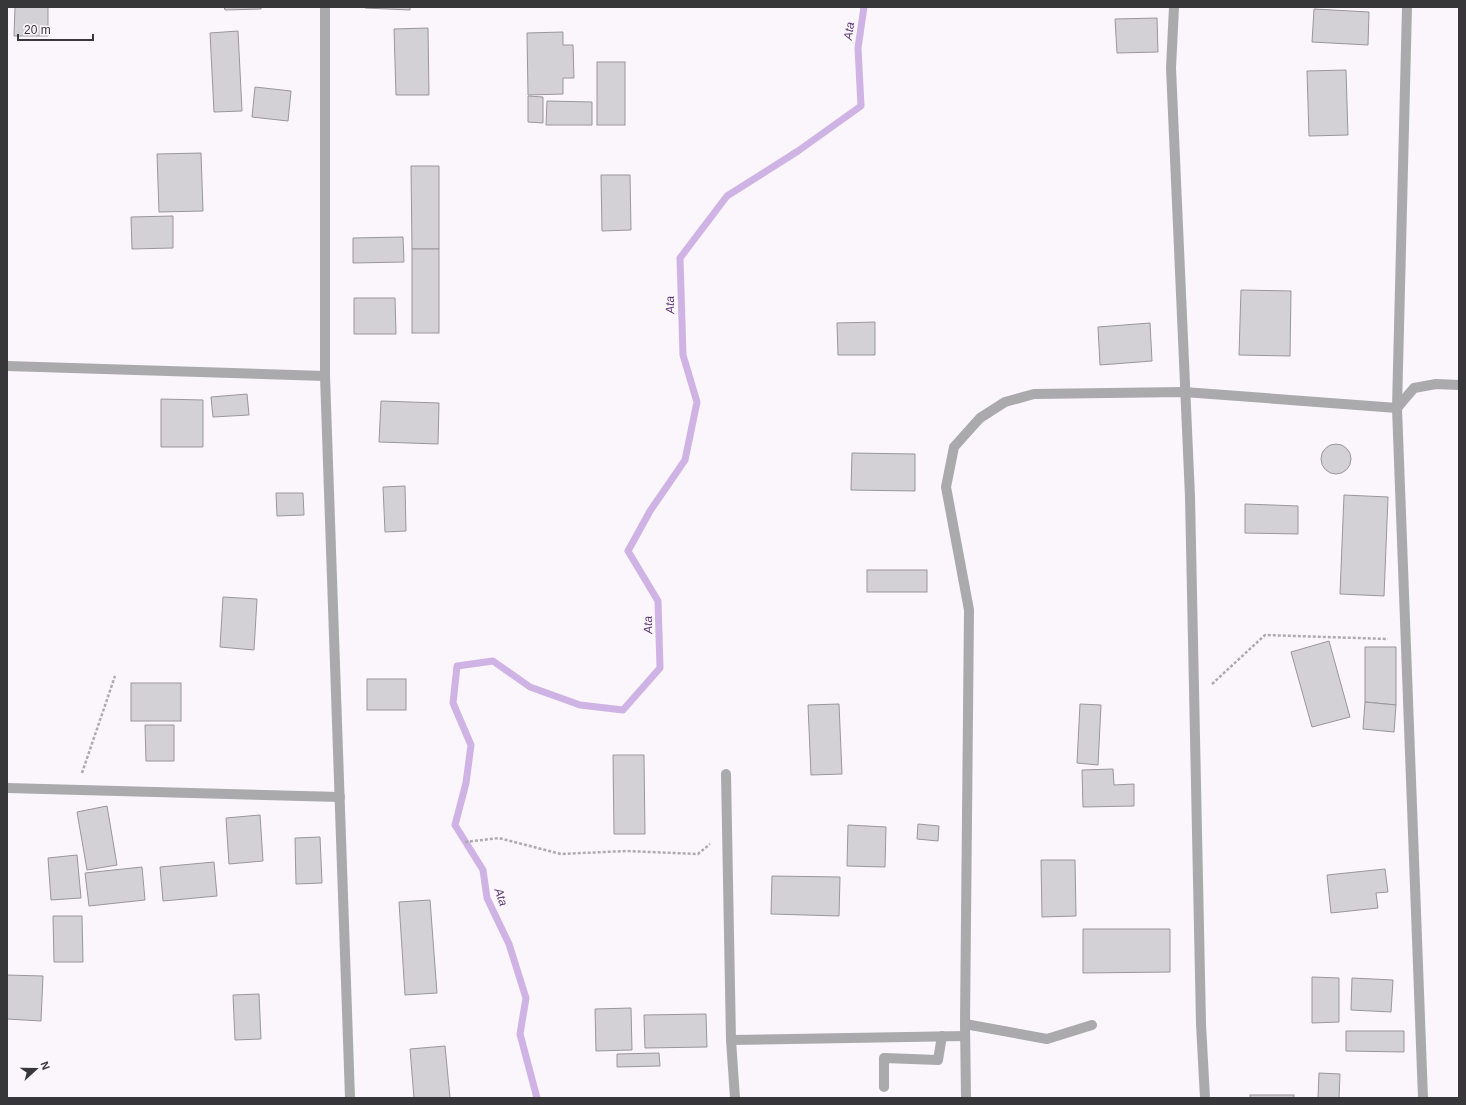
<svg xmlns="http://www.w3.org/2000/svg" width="1466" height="1105" viewBox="0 0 1466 1105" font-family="Helvetica,sans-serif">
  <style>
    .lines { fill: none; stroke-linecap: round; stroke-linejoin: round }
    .stream { stroke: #d0b3e5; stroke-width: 7 }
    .building { fill: #d4d1d6; stroke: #99969c }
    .path { stroke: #aeabb0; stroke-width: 2.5; stroke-dasharray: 3 2; stroke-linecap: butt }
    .service { stroke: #aaa9ab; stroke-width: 10 }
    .minor { stroke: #aaa9ab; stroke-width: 10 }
    .labels { text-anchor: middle; stroke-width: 4; stroke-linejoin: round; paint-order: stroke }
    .water-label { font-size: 12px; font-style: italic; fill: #5a3672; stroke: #faf6fc }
  </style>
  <rect width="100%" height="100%" fill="#faf6fc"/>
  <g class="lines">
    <path class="stream" d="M537,1098L520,1034L526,998L509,944L487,898L483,870L455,825L466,783L471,745L453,703L457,666L493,661L530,687L580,705L623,710L660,668L658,601L628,551L650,511L685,460L697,402L683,355L680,258L727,196L798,151L861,106L858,48L864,7"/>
  </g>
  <g class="building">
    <path d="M15,7H48V36H14Z"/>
    <path d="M224,7H261V9L225,10Z"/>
    <path d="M365,7H410V10L365,8Z"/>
    <path d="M1314,9L1369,12L1368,45L1312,42Z"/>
    <path d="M1157,18L1158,52L1117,53L1115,19Z"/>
    <path d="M428,28L429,95H396L394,29Z"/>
    <path d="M238,31L242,111L214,112L210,33Z"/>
    <path d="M563,32V45H573L574,78H563V94L528,95L527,33Z"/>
    <rect x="597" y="62" width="28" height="63"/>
    <path d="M1346,70L1348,135L1309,136L1307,71Z"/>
    <path d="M255,87L291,91L288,121L252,117Z"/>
    <path d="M528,96L543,97V123L528,122Z"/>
    <path d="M547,101L592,102V125H546Z"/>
    <path d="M201,153L203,211L159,212L157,154Z"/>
    <path d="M411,166H439V249H412Z"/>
    <path d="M601,175H630L631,230L602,231Z"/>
    <path d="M173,216V248L132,249L131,217Z"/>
    <path d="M403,237L404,262L353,263V238Z"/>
    <rect x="412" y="249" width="27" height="84"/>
    <path d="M1241,290L1291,291L1290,356L1239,355Z"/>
    <path d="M354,298H395L396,334H354Z"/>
    <path d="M875,322V355H838L837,323Z"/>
    <path d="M1150,323L1152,361L1100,365L1098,327Z"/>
    <path d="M247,394L249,415L213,417L211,397Z"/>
    <path d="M161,399L203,400V447H161Z"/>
    <path d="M381,401L439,403L438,444L379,442Z"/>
    <circle cx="1336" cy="459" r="15"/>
    <path d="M852,453L915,454V491L851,490Z"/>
    <path d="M405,486L406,531L385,532L383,487Z"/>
    <path d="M276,493H303L304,515L277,516Z"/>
    <path d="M1344,495L1388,497L1384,596L1340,594Z"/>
    <path d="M1245,504L1298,506V534L1245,533Z"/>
    <rect x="867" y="570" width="60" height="22"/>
    <path d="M223,597L257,599L254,650L220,647Z"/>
    <path d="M1329,641L1350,717L1312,727L1291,652Z"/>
    <path d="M1365,647H1396V705L1365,702Z"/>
    <rect x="367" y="679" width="39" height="31"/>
    <rect x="131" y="683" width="50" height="38"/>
    <path d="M1365,702L1396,705L1394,732L1363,729Z"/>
    <path d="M839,704L842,774L811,775L808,705Z"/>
    <path d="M1080,704L1101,705L1098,765L1077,763Z"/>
    <path d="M145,725H174V761H146Z"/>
    <path d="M613,755H644L645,834H614Z"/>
    <path d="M1113,769L1114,785L1134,784V806L1083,807L1082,770Z"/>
    <path d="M107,806L117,865L87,870L77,812Z"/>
    <path d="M260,815L263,861L229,864L226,818Z"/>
    <path d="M918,824L939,826L938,841L917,839Z"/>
    <path d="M848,825L886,827L885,867L847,866Z"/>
    <path d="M320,837L322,883L296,884L295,838Z"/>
    <path d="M77,855L81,898L51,900L48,858Z"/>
    <path d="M1041,860H1075L1076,916L1042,917Z"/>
    <path d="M214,862L217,896L163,901L160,867Z"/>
    <path d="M142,867L145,900L89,906L85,873Z"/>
    <path d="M1385,869L1388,892L1376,893L1378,908L1331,913L1327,875Z"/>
    <path d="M772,876L840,877L839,916L771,914Z"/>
    <path d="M430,900L437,993L405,995L399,902Z"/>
    <path d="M53,916H82L83,962H54Z"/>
    <path d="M1083,929H1170V972L1083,973Z"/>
    <path d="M7,975L43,976L41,1021L7,1019Z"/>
    <path d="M1312,977L1339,978V1022L1312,1023Z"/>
    <path d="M1352,978L1393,980L1391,1012L1351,1010Z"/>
    <path d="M259,994L261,1039L235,1040L233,995Z"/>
    <path d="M631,1008L632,1050L596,1051L595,1009Z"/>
    <path d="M706,1014L707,1047L645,1048L644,1015Z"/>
    <path d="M1346,1031H1404V1052L1346,1051Z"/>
    <path d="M445,1046L450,1098H414L410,1049Z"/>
    <path d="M659,1053L660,1066L617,1067V1054Z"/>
    <path d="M1319,1073L1340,1074L1339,1098H1318Z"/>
    <rect x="1250" y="1095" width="44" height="3"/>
  </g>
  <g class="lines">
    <g class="path">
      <path d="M1212,684L1265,635L1388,639"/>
      <path d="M82,773L115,676"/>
      <path d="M465,842L499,838L561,854L626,851L698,854L710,844"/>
    </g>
    <path class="service" d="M1397,408L1414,388L1436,384L1459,385"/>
    <g class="minor">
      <path d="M325,7V376L350,1098"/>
      <path d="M1174,7L1171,68L1190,497L1201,1024L1205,1098"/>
      <path d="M1407,7L1397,408L1423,1098"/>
      <path d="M7,366L325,376"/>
      <path d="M726,774L731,1040L735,1098"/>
      <path d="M7,788L340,797"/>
      <path d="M965,1024L1047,1039L1092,1025"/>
      <path d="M731,1040L965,1036"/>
      <path d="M884,1087V1058L938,1060L942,1036"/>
      <path d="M966,1098L965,1024L969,610L946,487L954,447L980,418L1005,402L1034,394L1184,392L1397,408"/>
    </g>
  </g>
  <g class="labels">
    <g class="water-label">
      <text transform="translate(849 31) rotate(-82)" y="4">Ata</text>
      <text transform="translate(670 305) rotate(-92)" y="4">Ata</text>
      <text transform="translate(648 625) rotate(-92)" y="4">Ata</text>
      <text transform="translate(501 897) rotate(71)" y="4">Ata</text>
    </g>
  </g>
  <rect width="1466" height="1105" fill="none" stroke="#373638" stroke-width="16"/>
  <g transform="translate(36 1069) rotate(69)" stroke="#faf6fc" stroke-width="3" paint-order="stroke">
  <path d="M0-3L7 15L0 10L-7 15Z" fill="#373638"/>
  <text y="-6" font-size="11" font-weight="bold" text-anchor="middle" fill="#373638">N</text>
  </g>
  <path d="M18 34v6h75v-6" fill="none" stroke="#373638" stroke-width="2"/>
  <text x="24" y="34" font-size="12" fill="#373638" stroke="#faf6fc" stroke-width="3" paint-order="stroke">20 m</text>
</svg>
